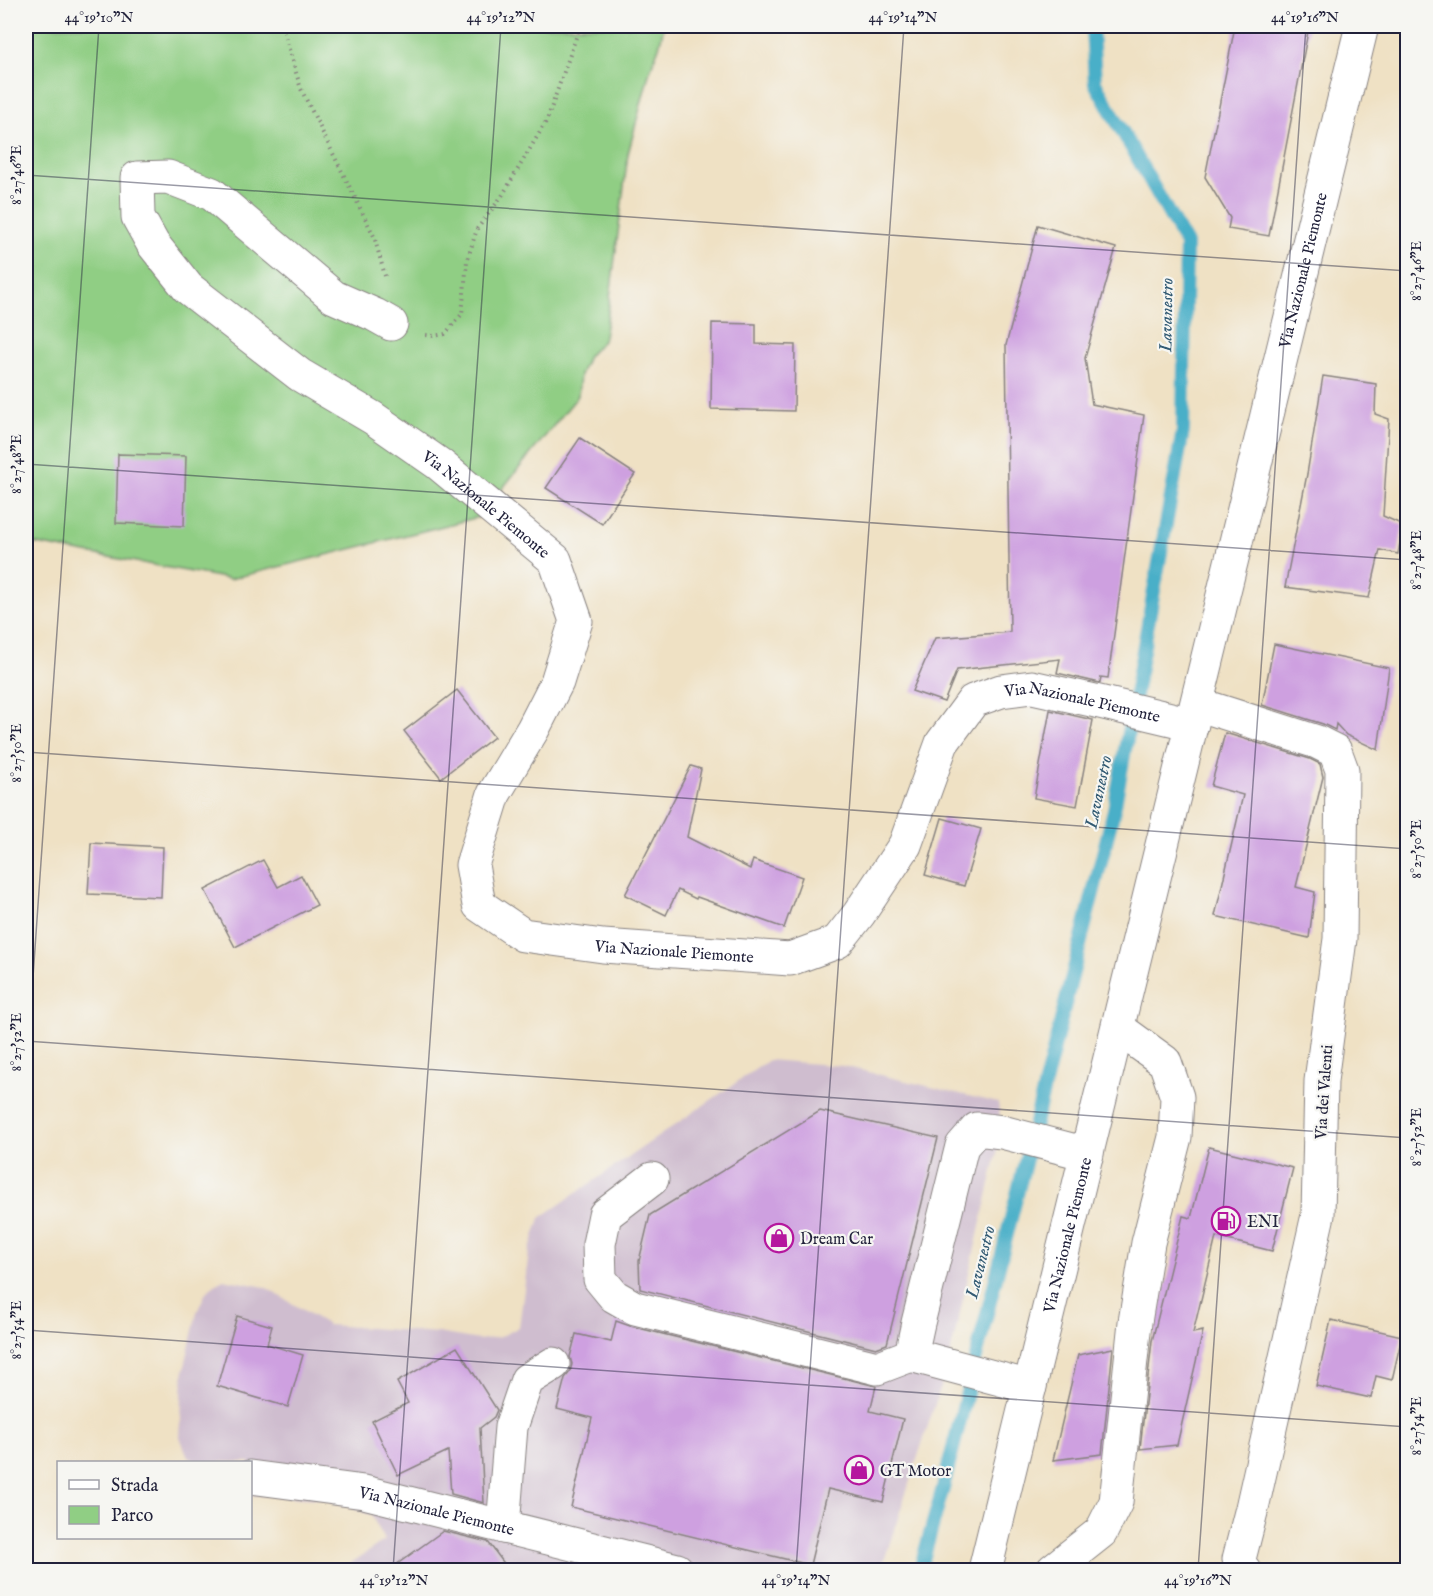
<svg xmlns="http://www.w3.org/2000/svg" width="1433" height="1596" viewBox="0 0 1433 1596" font-family="'IM FELL English',serif">
  <style>
    .industrial { fill: #cfbdcf }
    .green { fill: #90ce84; stroke: #597860; stroke-width: 1.5 }
    .lines { fill: none; stroke-linecap: round; stroke-linejoin: round }
    .stream { stroke: #49afc8; stroke-width: 14 }
    .building { fill: #cea0e0 }
    .minor-casing { stroke: #888280; stroke-width: 35 }
    .major-casing { stroke: #888280; stroke-width: 35 }
    .path { stroke: #888280; stroke-width: 4; stroke-dasharray: 1.5 4.5; stroke-linecap: butt }
    .minor { stroke: #fff; stroke-width: 33 }
    .major { stroke: #fff; stroke-width: 33 }
    .ticks { fill: none; stroke: #22223b; stroke-width: 1.5; stroke-opacity: 0.45 }
    .labels { text-anchor: middle; stroke-width: 4.5; stroke-linejoin: round; paint-order: stroke }
    .street-label { font-size: 16px; fill: #22223b; stroke: #f6f6f2 }
    .poi-label { font-size: 16px; fill: #22223b; stroke: #f6f6f2; text-anchor: start }
    .water-label { font-size: 18px; font-style: italic; fill: #325a73; stroke: #f6f6f2 }
    .neatline { fill: none; stroke: #22223b; stroke-width: 2 }
    .ticks-label { font-size: 15px; text-anchor: middle; fill: #22223b }
  </style>
  <rect width="100%" height="100%" fill="#f6f6f2"/>
  <filter id="ink" filterUnits="userSpaceOnUse"><feTurbulence type="fractalNoise" baseFrequency=".0167" numOctaves="2"/><feDisplacementMap in="SourceGraphic" scale="12" xChannelSelector="R" yChannelSelector="G"/><feConvolveMatrix kernelMatrix="1 2 1 2 8 2 1 2 1" color-interpolation-filters="sRGB"/></filter>
  <filter id="wash" filterUnits="userSpaceOnUse"><feTurbulence type="fractalNoise" baseFrequency=".008" numOctaves="4" result="noise"/><feDisplacementMap in="SourceGraphic" scale="24" xChannelSelector="R" yChannelSelector="G"/><feGaussianBlur stdDeviation="1.35" result="paint"/><feColorMatrix in="noise" values="0 0 0 0 0 0 0 0 0 0 0 0 0 0 0 0 0 1.4 0 .05"/><feComposite in="paint" operator="in"/></filter>
  <g filter="url(#wash)">
    <rect width="100%" height="100%" fill="#efe1c4"/>
    <path class="industrial" d="M769,1060L843,1066L998,1103L1002,1132L948,1364L881,1570H341L385,1540L371,1515L324,1499L251,1495L250,1462H196L188,1457L180,1437L183,1375L197,1312L206,1292L223,1279L265,1287L328,1325L438,1333L479,1340L500,1337L519,1327L529,1252L540,1218Z"/>
    <path class="green" d="M26,26H664L659,47L650,70L628,154L607,321L603,341L588,356L580,375L578,396L479,517L230,579L26,542Z"/>
    <g class="lines">
      <path class="stream" d="M920,1570L944,1484L1114,810L1183,431L1186,244L1095,83L1092,26"/>
    </g>
    <g id="blocks">
      <g class="building">
        <path d="M1235,26H1309L1269,236L1228,229L1230,218L1205,177Z"/>
        <path d="M1038,225L1116,248L1085,358L1092,404L1144,415L1108,678L1101,677L1100,683L1057,673L1060,659L957,670L944,702L912,691L935,638L1010,632L1006,345Z"/>
        <path d="M712,323L756,324V344L795,345L794,411L711,409Z"/>
        <path d="M1323,376L1376,384L1375,414L1389,419L1383,516L1403,525L1398,554L1380,550L1369,598L1285,587L1307,474Z"/>
        <path d="M580,438L635,474L602,524L546,488Z"/>
        <path d="M118,454L186,456L184,526L116,523Z"/>
        <path d="M1274,644L1389,668L1378,750L1346,735L1336,724L1335,730L1323,724L1262,705Z"/>
        <path d="M457,690L494,737L441,778L404,731Z"/>
        <path d="M1050,710L1093,720L1077,806L1034,798Z"/>
        <path d="M1225,733L1310,759L1320,764L1323,777L1296,887L1315,892L1309,938L1215,916L1243,795L1211,786Z"/>
        <path d="M691,766L701,769L687,837L750,869L753,860L802,877L784,928L697,897L696,899L678,890L666,915L625,895Z"/>
        <path d="M942,818L981,829L964,886L925,875Z"/>
        <path d="M91,843L163,847L161,897L88,894Z"/>
        <path d="M263,860L278,887L301,875L317,905L235,947L205,890Z"/>
        <path d="M820,1111L938,1138L887,1344L876,1348L640,1289L639,1261L650,1215Z"/>
        <path d="M1209,1147L1293,1168L1272,1251L1216,1237L1193,1333L1203,1331L1177,1445L1140,1449L1152,1341L1183,1216L1191,1218Z"/>
        <path d="M237,1316L272,1326L267,1344L303,1355L288,1407L217,1386Z"/>
        <path d="M1331,1320L1402,1336L1392,1380L1376,1376L1371,1398L1316,1386Z"/>
        <path d="M616,1321L630,1326L876,1386L870,1411L903,1419L883,1502L828,1489L810,1565L571,1507L592,1418L557,1409L565,1378L570,1372L572,1364L570,1357L576,1334L611,1342Z"/>
        <path d="M457,1347L497,1410L494,1417L480,1428L484,1503L451,1494L448,1451L398,1475L372,1421L408,1403L397,1382Z"/>
        <path d="M1113,1348L1102,1454L1053,1460L1078,1355Z"/>
        <path d="M443,1531L488,1542L509,1570H389Z"/>
      </g>
    </g>
  </g>
  <g filter="url(#ink)">
    <use href="#blocks" fill-opacity="0" stroke="#888280" stroke-width="1.5"/>
    <g class="lines">
      <g class="minor-casing">
        <g id="minor">
          <path id="s1" d="M391,324L375,315L334,297L212,194L168,177L137,178L138,217L153,244L188,288L300,375L373,418L439,464L555,560L576,621L557,682L533,729L494,794L472,865L479,905L523,935L603,946L790,959L837,942L859,914L905,845L942,743L973,701L1001,691L1032,687L1091,700L1192,724"/>
          <path d="M1197,704L1317,742L1335,751L1342,770L1340,939L1321,1081L1318,1215L1252,1508L1239,1559L1241,1568L1244,1570"/>
          <path d="M652,1179L605,1215L599,1244L600,1279L614,1296L635,1308L877,1368L911,1355L918,1323L962,1146L977,1129L1002,1132L1087,1154"/>
          <path d="M911,1355L1030,1387"/>
          <path id="s2" d="M250,1477L364,1492L677,1570"/>
          <path d="M503,1527L511,1427L527,1380L553,1364"/>
          <path d="M1053,1570L1101,1532L1116,1502L1135,1322L1148,1243L1175,1137L1177,1097L1165,1062L1118,1028"/>
        </g>
      </g>
      <g class="major-casing">
        <g id="major">
          <path id="s3" d="M985,1570L1362,26"/>
        </g>
      </g>
      <g class="path">
        <path d="M282,26L301,89L374,236L385,276"/>
        <path d="M426,335L434,336L445,334L462,314L467,261L477,229L502,196L547,120L580,26"/>
      </g>
      <use href="#minor" class="minor"/>
      <use href="#major" class="major"/>
    </g>
  </g>
  <path class="ticks" d="M26,175L1408,271M26,464L1408,560M26,752L1408,849M26,1041L1408,1138M26,1078L99,26M26,1330L1408,1427M393,1570L501,26M796,1570L904,26M1198,1570L1306,26"/>
  <defs>
    <g id="fuel-ring" transform="scale(1.5)"><circle r="9.5" fill="#f6f6f2" stroke="#b5179e" stroke-width="1.5"/><path d="M-5.5-6h7V0h2V4h1.3V-2.5L3-4.5l.8-.8L6-3V5H2.5V1h-1V6h-7ZM-4.2-4.7v3.2H.2V-4.7Z" fill="#b5179e"/></g>
    <g id="shop-ring" transform="scale(1.5)"><circle r="9.5" fill="#f6f6f2" stroke="#b5179e" stroke-width="1.5"/><path d="M-5-2.5h2.3a2.7 3.5 0 0 1 5.4 0H5L5.5 6h-11ZM-1.5-2.5h3a1.5 2.3 0 0 0-3 0Z" fill="#b5179e"/></g>
  </defs>
  <g fill-rule="evenodd">
    <use href="#fuel-ring" x="1226" y="1221"/>
    <use href="#shop-ring" x="779" y="1238"/>
    <use href="#shop-ring" x="859" y="1470"/>
  </g>
  <g class="labels">
    <g class="street-label">
      <text dy="6" stroke="none"><textPath href="#s3" startOffset="1338">Via Nazionale Piemonte</textPath></text>
      <text dy="6" stroke="none"><textPath href="#s1" startOffset="796">Via Nazionale Piemonte</textPath></text>
      <text dy="6" stroke="none"><textPath href="#s1" startOffset="2020">Via Nazionale Piemonte</textPath></text>
      <text dy="6" stroke="none"><textPath href="#s1" startOffset="1462">Via Nazionale Piemonte</textPath></text>
      <text transform="translate(1323 1092) rotate(-86)" y="6">Via dei Valenti</text>
      <text dy="6" stroke="none"><textPath href="#s3" startOffset="345">Via Nazionale Piemonte</textPath></text>
      <text dy="6" stroke="none"><textPath href="#s2" startOffset="190">Via Nazionale Piemonte</textPath></text>
    </g>
    <g class="poi-label">
      <text x="1247" y="1227">ENI</text>
      <text x="800" y="1244">Dream Car</text>
      <text x="880" y="1476">GT Motor</text>
    </g>
    <g class="water-label">
      <text transform="translate(1166 315) rotate(-89)" y="6">Lavanestro</text>
      <text transform="translate(1098 792) rotate(-78)" y="6">Lavanestro</text>
      <text transform="translate(980 1262) rotate(-76)" y="6">Lavanestro</text>
    </g>
  </g>
  <rect width="1433" height="1596" fill="none" stroke="#f6f6f2" stroke-width="66"/>
  <rect x="57" y="1461" width="195" height="78" fill="#f6f6f2" stroke="#a1a1a9" stroke-width="1.5"/>
  <rect x="69" y="1480" width="30" height="9" fill="#ffffff" stroke="#a1a1a9" stroke-width="1.5"/>
  <text x="111" y="1491" font-size="18" fill="#22223b">Strada</text>
  <rect x="69" y="1506" width="30" height="18" fill="#90ce84" stroke="#a1a1a9" stroke-width="1.5"/>
  <text x="111" y="1521" font-size="18" fill="#22223b">Parco</text>
  <rect x="33" y="33" width="1367" height="1530" class="neatline"/>
  <g class="ticks-label">
    <text x="99" y="22">44°19'10"N</text>
    <text x="501" y="22">44°19'12"N</text>
    <text x="903" y="22">44°19'14"N</text>
    <text x="1305" y="22">44°19'16"N</text>
    <text transform="translate(16 175) rotate(-90)" y="5">8°27'46"E</text>
    <text transform="translate(1416 271) rotate(-90)" y="5">8°27'46"E</text>
    <text transform="translate(16 464) rotate(-90)" y="5">8°27'48"E</text>
    <text transform="translate(1416 560) rotate(-90)" y="5">8°27'48"E</text>
    <text transform="translate(16 753) rotate(-90)" y="5">8°27'50"E</text>
    <text transform="translate(1416 849) rotate(-90)" y="5">8°27'50"E</text>
    <text transform="translate(16 1042) rotate(-90)" y="5">8°27'52"E</text>
    <text transform="translate(1416 1137) rotate(-90)" y="5">8°27'52"E</text>
    <text transform="translate(16 1330) rotate(-90)" y="5">8°27'54"E</text>
    <text transform="translate(1416 1426) rotate(-90)" y="5">8°27'54"E</text>
    <text x="394" y="1585">44°19'12"N</text>
    <text x="796" y="1585">44°19'14"N</text>
    <text x="1198" y="1585">44°19'16"N</text>
  </g>
</svg>
